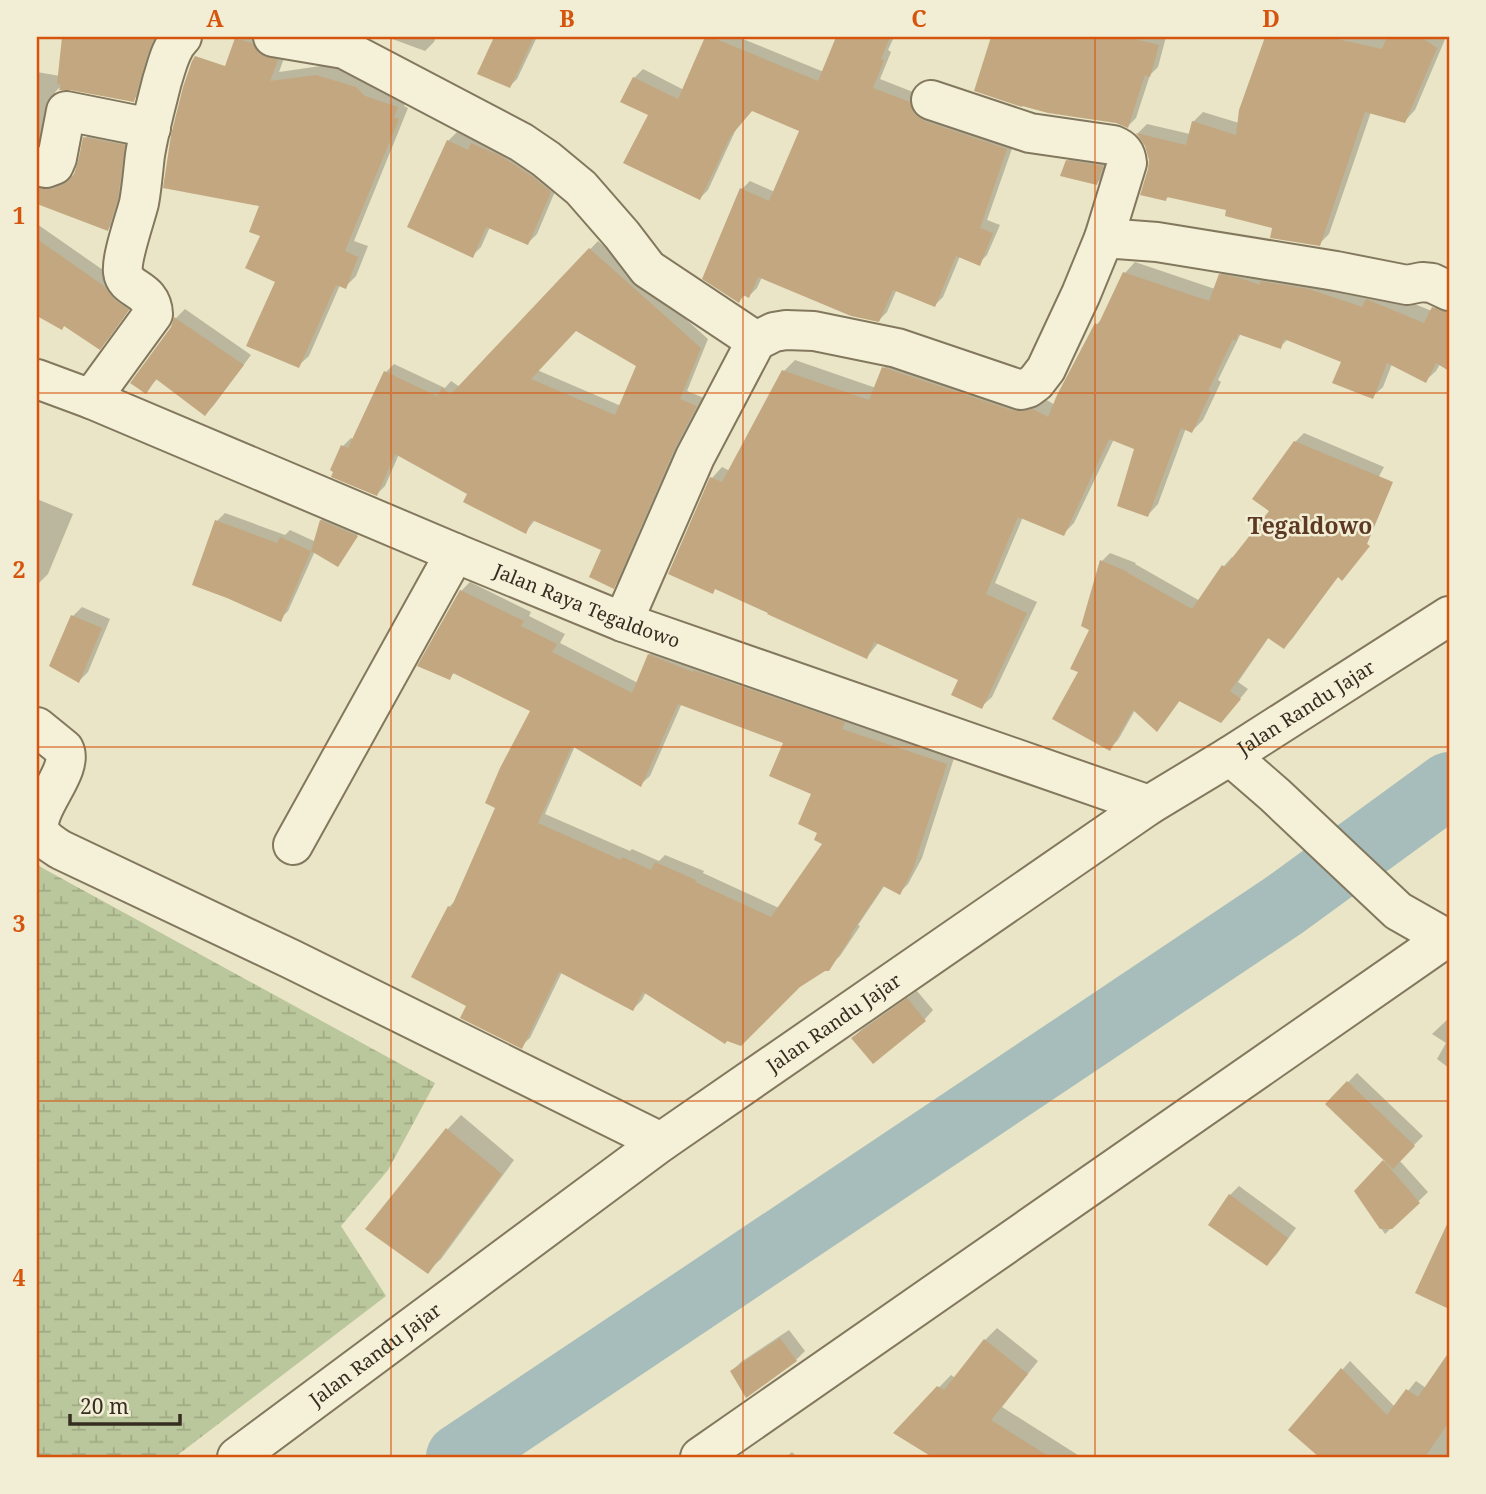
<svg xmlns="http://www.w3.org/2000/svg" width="1486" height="1494" viewBox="0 0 1486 1494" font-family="'Noto Serif',serif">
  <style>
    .wetland { fill: url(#wetland-marsh) }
    .shadow { fill: #0003; fill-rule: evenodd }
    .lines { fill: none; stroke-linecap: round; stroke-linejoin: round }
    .river { stroke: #a7bdbb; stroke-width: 66 }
    .building { fill: #c3a780; fill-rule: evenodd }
    .minor-casing { stroke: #83785e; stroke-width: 42 }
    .minor { stroke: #f5f1d9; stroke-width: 38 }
    .grid { fill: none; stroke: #d6550e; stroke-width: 2; stroke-opacity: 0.55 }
    .labels { text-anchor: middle; stroke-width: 5; stroke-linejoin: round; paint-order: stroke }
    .street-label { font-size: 19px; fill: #352d20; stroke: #f2eed5 }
    .quarter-label { font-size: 23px; font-weight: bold; fill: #5d3924; stroke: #f2eed5 }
    .neatline { fill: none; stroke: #d6550e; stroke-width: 2.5 }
    .grid-label { font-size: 23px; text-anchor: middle; font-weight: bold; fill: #d6550e }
  </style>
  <defs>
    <pattern id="wetland-marsh" width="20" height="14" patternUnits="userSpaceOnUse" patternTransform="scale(1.75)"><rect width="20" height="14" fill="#bac69b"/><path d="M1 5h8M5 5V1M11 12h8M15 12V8" fill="none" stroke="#a0aa85"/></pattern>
  </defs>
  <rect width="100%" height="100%" fill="#e9e5c6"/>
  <path class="wetland" d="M37,865L435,1083L388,1170L341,1226L386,1296L175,1457H37Z"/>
  <g class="shadow">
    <path d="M64,37H159L142,92L133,100L70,88H59L56,91L53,96L46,134L37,143V72L60,76Z"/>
    <path d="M241,37H265L287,50L279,72L328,65L367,77L407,97L404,106L408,108L354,241L368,246L356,276L345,287L340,285L309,356L298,366L277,281L262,205L193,192Z"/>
    <path d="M387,37H436L434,42L425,51Z"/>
    <path d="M496,37H537L517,79L510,86L480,73Z"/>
    <path d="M707,37H738L824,72L836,42L841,37H894L888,50L891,52L880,79L918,94L1015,140L987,220L1000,225L987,255L979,263L960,256L943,297L935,305L897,289L887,312L879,320L762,277L757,288L749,296L745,295L739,301L742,189L750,181L775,192L802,130L753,109L737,127L708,190L700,198L650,115L634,78L643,69L684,90Z"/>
    <path d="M993,37L1072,38L1166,37L1158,67L1150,75L1136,118L1128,126L1117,122L976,90Z"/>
    <path d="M1267,37H1380L1388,39L1389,37H1446L1415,110L1405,121L1371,112L1329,234L1319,244L1228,208L1169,196L1165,200L1147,145L1138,133L1147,124L1190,134L1193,122L1203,112L1239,123L1241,111Z"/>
    <path d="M93,130L132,137L125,189L116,221L108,229L37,200V187L44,180L63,181L74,175L85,138Z"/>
    <path d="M457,132L476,141L482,135L559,182L537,234L528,243L490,227L481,247L472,256L448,141Z"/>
    <path d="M1077,152L1111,157L1106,174L1097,183L1068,161Z"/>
    <path d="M37,224L113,277L136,300L109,338L100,347L65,324L62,328L37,315Z"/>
    <path d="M598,241L708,339L687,391L704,398L683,438L621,579L613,587L603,549L536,519L526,531L469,493L399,454L385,486L377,494L343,446L351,438L354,439L386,372L394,364L445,388L451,381L460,387ZM576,329L638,366L621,406L537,370Z"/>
    <path d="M1135,262L1215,289L1220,275L1231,264L1379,290L1432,311L1444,298L1449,300V369L1440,364L1436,371L1425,381L1392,364L1383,387L1372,397L1343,361L1288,339L1280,347L1241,333L1218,380L1221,382L1203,420L1192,431L1186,428L1158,504L1148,515L1136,448L1114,439L1074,523L1063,534L1023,517L995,583L1037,602L992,697L981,707L960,679L879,642L867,657L712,478L722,467L730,471L784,371L795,360L876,388L884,368L894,358L1045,399L1055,405L1097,324L1104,317L1125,273Z"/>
    <path d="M185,309L251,355L214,405L205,414L158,378L145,392L176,318Z"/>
    <path d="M1304,433L1384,467L1332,565L1342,571L1292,639L1283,647L1269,637L1238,682L1248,689L1229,712L1181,699L1165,721L1157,730L1135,710L1118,740L1109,749L1080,672L1092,629L1102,561L1110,553L1136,563L1135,564L1200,601L1224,566L1232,557L1234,558L1271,511L1295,442Z"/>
    <path d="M37,499L73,514L48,574L39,583L37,582Z"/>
    <path d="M225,513L285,535L290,530L316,542L321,520L325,517L360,531L341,561L315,551L288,611L280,619L217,521Z"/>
    <path d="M470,582L531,612L529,616L565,634L560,643L638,683L649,655L658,646L955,755L922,858L908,884L899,893L885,885L858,925L860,926L840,956L830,965L646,992L642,1000L633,1009L562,972L530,1038L521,1046L468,1005L413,977L449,907L457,899L497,807L532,711L455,672L449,678L461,591ZM682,703L785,742L813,793L820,832L825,843L779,908L703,873L704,871L665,855L659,861L632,849L630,851L545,814L575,746L641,784L650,776Z"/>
    <path d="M82,607L110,619L88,672L79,681L73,616Z"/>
    <path d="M917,991L933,1010L925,1019L853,1038L862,1029Z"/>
    <path d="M1449,1018V1068L1437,1059L1446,1043L1432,1034Z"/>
    <path d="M1357,1073L1423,1136L1399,1160L1428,1192L1385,1234L1357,1191L1386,1160L1327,1104Z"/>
    <path d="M461,1115L514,1160L441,1259L427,1272L367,1229L448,1129Z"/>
    <path d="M1239,1186L1296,1228L1276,1255L1267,1264L1210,1225L1230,1195Z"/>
    <path d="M997,1328L1038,1361L1002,1407L1081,1457H935L895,1433L951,1375L955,1378L985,1340Z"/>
    <path d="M789,1330L805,1351L796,1360L732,1371L741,1362Z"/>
    <path d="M1449,1355V1457H1322L1290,1430L1350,1361L1395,1407L1416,1381L1426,1388Z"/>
    <path d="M792,1452L797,1457H786Z"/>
  </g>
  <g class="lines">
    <path class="river" d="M459,1457L1283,906L1449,785"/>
  </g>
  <g class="building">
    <path d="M62,37H155L147,56L134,102L70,90H59L61,85L57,84Z"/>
    <path d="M494,37H534L510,88L477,74Z"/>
    <path d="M705,37H711L818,81L836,37H890L881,59L884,60L873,88L910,102L914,114L924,121L1007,149L980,228L993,233L980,266L956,256L935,307L893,290L879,322L851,316L758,277L749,298L743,295L739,303L702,279L740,188L769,201L799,131L752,111L730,137L700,200L623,163L648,115L620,102L633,77L678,99Z"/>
    <path d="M991,37H1126L1159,45L1150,77L1145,75L1128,128L1116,123L1048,113L1022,106V107L974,91Z"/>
    <path d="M1265,37H1328L1382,49L1387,37H1421L1437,48L1405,123L1365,112L1320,246L1270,238L1272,228L1225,216L1226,210L1167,197L1166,201L1140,195L1148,169L1149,160L1145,146L1136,133L1186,145L1192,121L1236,135L1239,110Z"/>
    <path d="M235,38L252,43L260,54L278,60L270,81L316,75L356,87L365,96L398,107L394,117L399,119L345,251L358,257L346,289L336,285L299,368L246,346L275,282L245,268L260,236L249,232L259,206L163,188L171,135L183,87L192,61L195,56L225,66Z"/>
    <path d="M83,137L125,145L118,198L108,231L37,204V188L53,189L62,185L69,180L74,174L78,162Z"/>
    <path d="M447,140L468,150L471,143L501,156L533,177L551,192L528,245L486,227L473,258L407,227Z"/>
    <path d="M1066,160L1103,166L1097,185L1060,176Z"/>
    <path d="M37,239L104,286L115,300L129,310L100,350L64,326L62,330L37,316Z"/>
    <path d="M589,248L701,348L680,399L697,406L675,448L614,589L589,577L601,550L532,520L526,534L463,502L467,494L395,454L377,496L331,477L333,472L330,470L341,445L348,448L384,371L437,396L442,388L451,394ZM576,331L636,366L615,415L531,379Z"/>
    <path d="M1123,272L1209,301L1219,274L1240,278L1260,285V281L1309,289L1362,307L1366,299L1424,323L1432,307L1449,313V371L1436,363L1426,383L1387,363L1373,399L1332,383L1341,362L1284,339L1281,349L1238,334L1236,341L1233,339L1208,391L1211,392L1192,433L1181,428L1148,517L1117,506L1134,449L1109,439L1064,536L1018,517L986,594L1027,613L982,709L951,695L958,680L874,642L867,659L767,614L768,613L715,589L713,594L668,574L710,477L722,482L782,370L869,400L882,367L1014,411H1026L1033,409L1048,417L1057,395L1095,323L1098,325Z"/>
    <path d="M174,317L244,365L205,416L156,379L146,394L130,383L171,327Z"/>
    <path d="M1294,441L1393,482L1367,544L1370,546L1342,581L1338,577L1284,649L1268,638L1230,691L1241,699L1221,723L1179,701L1157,732L1133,710L1110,751L1052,719L1078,672L1070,669L1089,630L1081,626L1100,560L1128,572V573L1192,609L1222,565L1225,567L1269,511L1252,499Z"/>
    <path d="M215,520L277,543L280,537L311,551L281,622L227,598L192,585Z"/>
    <path d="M320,520L358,536L338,567L311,551Z"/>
    <path d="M460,590L524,621L521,626L557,644L552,652L632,693L648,654L693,672V670L845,722L842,729L947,764L913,869L900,895L883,886L851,934L852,935L829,971H825L800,987L741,1046L727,1041L725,1044L643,992L633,1011L559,972L522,1049L460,1018L466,1006L411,977L448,906L451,908L495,808L485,803L500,768L530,711L453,673L450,680L417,666ZM678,704L783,743L769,776L811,794L798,824L817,833L814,840L822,844L771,917L695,882L696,880L655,862L651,870L622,857L621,860L538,823L572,746L641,787Z"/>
    <path d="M71,615L102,628L79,683L49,666Z"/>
    <path d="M907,998L926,1021L873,1064L851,1038Z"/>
    <path d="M1347,1081L1415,1146L1393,1169L1325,1104Z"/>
    <path d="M446,1128L502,1174L428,1274L365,1229Z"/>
    <path d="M1383,1160L1420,1203L1392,1229H1380L1354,1191Z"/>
    <path d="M1229,1194L1288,1238L1267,1266L1208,1225Z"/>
    <path d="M1449,1220V1309L1415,1293Z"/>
    <path d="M780,1338L797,1361L746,1398L730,1371Z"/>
    <path d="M984,1339L1028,1374L991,1420L1050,1457H932L893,1433L937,1386L944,1390Z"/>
    <path d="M1449,1352V1422L1425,1457H1319L1288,1430L1341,1368L1387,1415L1406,1389L1418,1397Z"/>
  </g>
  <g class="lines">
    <g class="minor-casing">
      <g id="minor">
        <path d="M273,37L344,49L521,142L546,159L581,188L622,235L648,269L756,341"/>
        <path d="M931,100L1030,133L1113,145C1123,149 1126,153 1127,163L1104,238"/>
        <path d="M37,166L46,168L54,165L57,158L66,111L151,128"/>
        <path id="s1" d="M37,379L91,399L455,553L623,622L1149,805"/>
        <path d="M91,399L153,314C152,287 125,291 123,272C121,258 135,219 139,203C142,187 143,171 145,155C149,130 156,105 162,81C167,66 170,48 182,37"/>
        <path d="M623,622L695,457L756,341L774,332L786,330L814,331L897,348L1021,390L1028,388L1036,382L1046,369L1081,294L1104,238L1157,242L1336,271L1407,285L1422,282L1432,283L1449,291"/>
        <path d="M37,727L64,749C75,770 32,810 40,831C44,840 53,845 61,850L291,959L661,1142"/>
        <path d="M1230,756L1275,795L1398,911L1449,940"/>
        <path d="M293,845L455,553"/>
        <path id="s2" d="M237,1457L661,1142L1149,805L1230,756L1449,616"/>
        <path d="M700,1457L1449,936"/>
      </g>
    </g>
    <use href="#minor" class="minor"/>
  </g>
  <path class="grid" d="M391,37V1457M743,37V1457M1095,37V1457M37,393H1449M37,747H1449M37,1101H1449"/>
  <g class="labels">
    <g class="street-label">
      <text dy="7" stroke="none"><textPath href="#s1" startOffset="595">Jalan Raya Tegaldowo</textPath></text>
      <text dy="7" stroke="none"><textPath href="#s2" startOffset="1306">Jalan Randu Jajar</textPath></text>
      <text dy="7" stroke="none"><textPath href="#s2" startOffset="738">Jalan Randu Jajar</textPath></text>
      <text dy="7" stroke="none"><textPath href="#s2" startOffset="172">Jalan Randu Jajar</textPath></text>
    </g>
    <g class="quarter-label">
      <text x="1310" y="534">Tegaldowo</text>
    </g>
  </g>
  <rect width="1486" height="1494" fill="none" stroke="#f2eed5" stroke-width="77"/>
  <path d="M70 1414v10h110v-10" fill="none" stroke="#352d20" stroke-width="3.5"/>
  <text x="80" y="1414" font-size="21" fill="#352d20" stroke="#f2eed5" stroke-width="5" paint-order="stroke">20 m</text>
  <rect x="38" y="38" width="1410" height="1418" class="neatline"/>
  <g class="grid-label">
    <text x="215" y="27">A</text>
    <text x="567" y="27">B</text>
    <text x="919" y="27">C</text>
    <text x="1271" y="27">D</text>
    <text x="19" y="224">1</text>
    <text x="19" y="578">2</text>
    <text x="19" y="932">3</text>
    <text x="19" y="1286">4</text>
  </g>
</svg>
